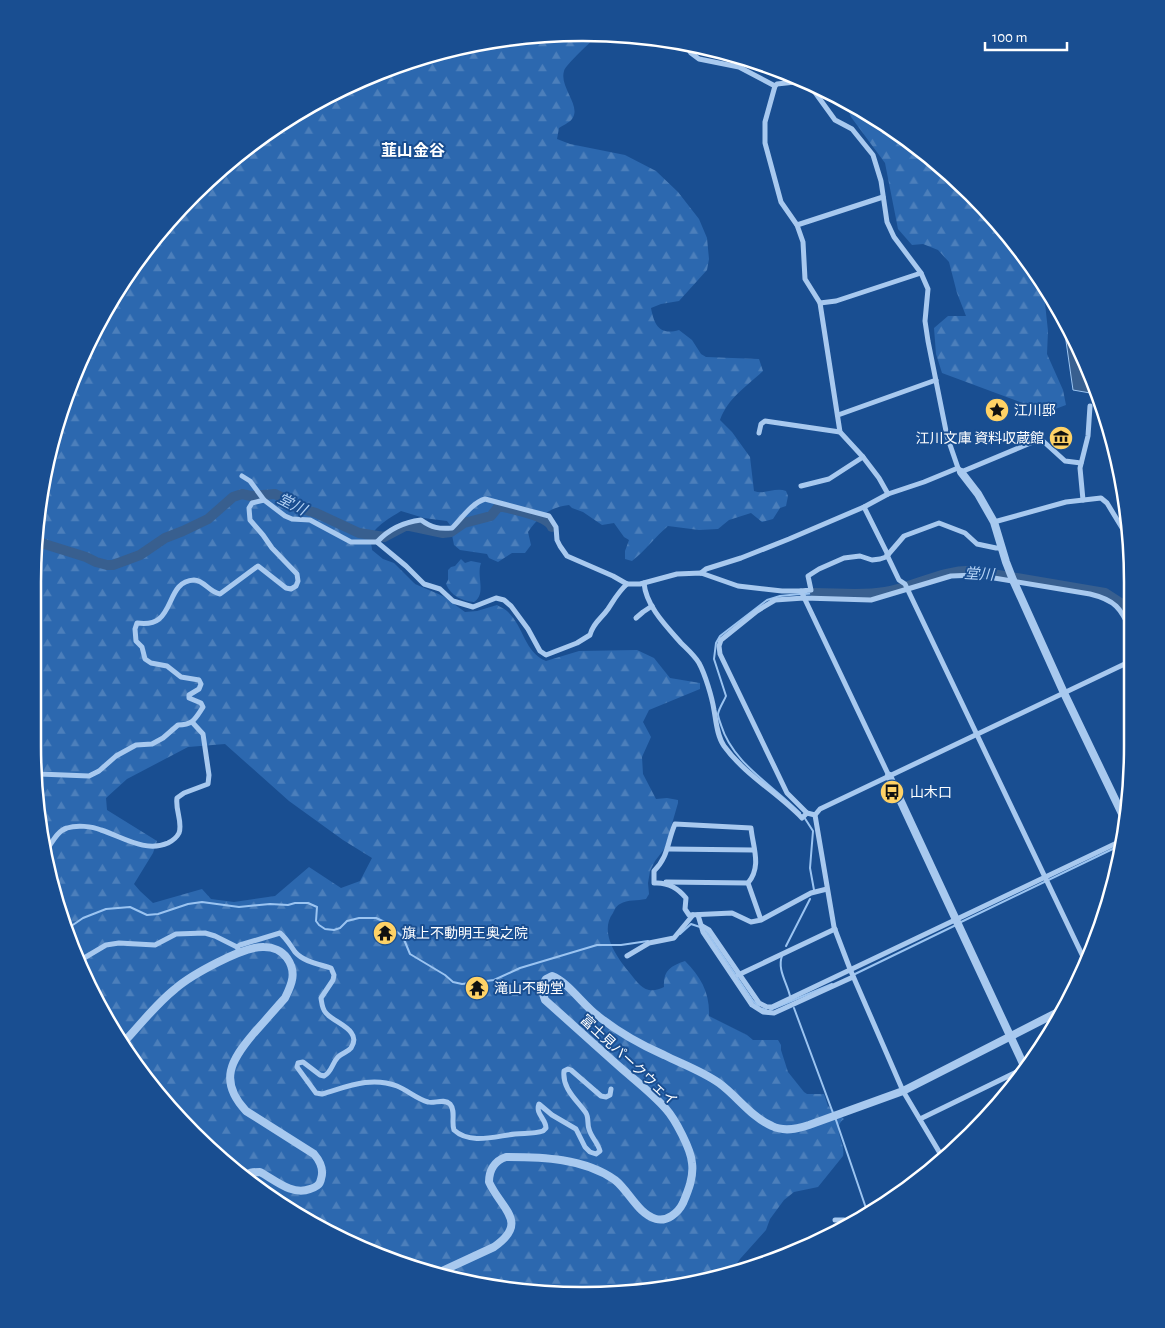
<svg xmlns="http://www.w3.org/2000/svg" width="1165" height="1328" viewBox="0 0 1165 1328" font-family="'Alegreya Sans','Noto Sans JP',sans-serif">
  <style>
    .forest { fill: url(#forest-firs); fill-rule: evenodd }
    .water { fill: #385f8f; stroke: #9bc4f1 }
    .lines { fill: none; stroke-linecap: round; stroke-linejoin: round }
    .stream { stroke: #9bc4f1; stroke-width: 2 }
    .river { stroke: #385f8f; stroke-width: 10 }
    .minor { stroke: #a8c9ef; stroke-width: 5 }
    .tertiary { stroke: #a8c9ef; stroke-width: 8 }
    .labels { text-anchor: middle; stroke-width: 4; stroke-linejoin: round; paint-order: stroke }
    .poi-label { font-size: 14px; fill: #fff; stroke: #194e91; text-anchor: start }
    .street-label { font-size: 14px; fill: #fff; stroke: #194e91 }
    .water-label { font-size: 15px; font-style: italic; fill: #b4d3f6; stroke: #194e91 }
    .quarter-label { font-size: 16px; font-weight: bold; fill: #fff; stroke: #194e91 }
    .rim { fill: none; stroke: #fff; stroke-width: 2.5 }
  </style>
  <defs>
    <pattern id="forest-firs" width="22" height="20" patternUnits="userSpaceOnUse" patternTransform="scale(1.25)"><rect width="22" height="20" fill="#2c68af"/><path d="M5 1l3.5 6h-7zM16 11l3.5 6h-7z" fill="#4c7fbb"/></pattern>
  </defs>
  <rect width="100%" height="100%" fill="#194e91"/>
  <g class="forest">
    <path d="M546,34L598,35C591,42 566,64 564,71C559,87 582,106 572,119C569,123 563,125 559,128L557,139L570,144L625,155L656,171L678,192L699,219L707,238L709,259L707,270L679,301L661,304L651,308C654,324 659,336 679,330L692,340L701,354L706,357L759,359L763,371C746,387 728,398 720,420L732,432L750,457L754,491C765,495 775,487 786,491L788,496L786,506L780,508L773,519L762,522L751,513L729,520L718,529L699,530L668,526C655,537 646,550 632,561L625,559V551L629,540L624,537L614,523L602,525L583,512L572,508L569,505C550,507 538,517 528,532L531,545L525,553H512L498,562L489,558L487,554L460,550L454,545L450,525L447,521L424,518L401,511C393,516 373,527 371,538C370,541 372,547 372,550L383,559L394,563L415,584L443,596L465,612L477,611L497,605C500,607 505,609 507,611C524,626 524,652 546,661L579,651L637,650L654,658L670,678L700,683V689L649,710L643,722L651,737L642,757L643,774L656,799L667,798L678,800V803L665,848L655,861L650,871L648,883L649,894L646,899C637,901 628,899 620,904C616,906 615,909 613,913C599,932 616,956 629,972C634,978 640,988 649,990C654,991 660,989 664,987C663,971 670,966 685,961C701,977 710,993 709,1016L747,1035L753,1040H778L781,1045V1050L788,1072L804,1092L807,1094H824L828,1106L844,1119C831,1128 846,1143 843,1156L818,1187L794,1192L784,1200L770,1219L766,1230L740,1259L735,1266V1272L725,1277L618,1294L475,1285L372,1254L248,1182L169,1108L89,989L51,888L33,746L34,547L43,475L74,372L106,307L169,220L248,146L339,89L440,51ZM225,744L289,801L343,840L372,858L360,881L341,888L309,867L275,896L234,902L211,899L202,889L153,903L140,891L134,884L153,853L157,841L107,810L106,798L127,779L188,747Z"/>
    <path d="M844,100L857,106L945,169L1018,247L1015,248L1024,264L1034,273L1044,294L1048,331L1047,354L1063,390L1066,405L1047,412L942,373L936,354L934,328L948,316H966L957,293L949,262L938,250L923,244L912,245L898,229L885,163L851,117Z"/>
    <path d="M461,559L465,563L471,561L481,563C476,576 487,594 474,602C462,601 451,596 446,584L448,580V570L451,567L455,566Z"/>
  </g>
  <path class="water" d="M1066,323L1076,339L1096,394L1073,390L1066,341Z"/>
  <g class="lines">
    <g class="stream">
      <path d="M800,594L780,596L767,600L720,636L716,643L714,659L726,696C724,701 719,708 718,714C718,717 720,722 721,725C733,764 773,785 800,813"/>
      <path d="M805,594L815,593"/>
      <path d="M804,817L813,831L810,868L814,890"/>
      <path d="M961,922L1121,845"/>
      <path d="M67,929L83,918L106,909L130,907L147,915L158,914L188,904L202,902L239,907L270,904L288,905L295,903H308L317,907L316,921L319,925L325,929L334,930L340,928L347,921L359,918H376L387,923L403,937L410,954L445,975L453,982L462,984L494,980L520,968L597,945H621L648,941"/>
      <path d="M706,931L753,1001L760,1008L766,1010"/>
      <path d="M680,934L691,924L700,927"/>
      <path d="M786,946L810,899"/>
      <path d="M782,956C777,969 787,983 790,996"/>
      <path d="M853,975L956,925"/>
      <path d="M794,1008L833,1113"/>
      <path d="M770,1010L832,984"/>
      <path d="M835,1117L868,1214"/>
    </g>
    <g class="river">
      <path d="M35,539L38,542L86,557L96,562L107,565H113L140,555L165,538L183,531L208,519L233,497L242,494L251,496L275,494L281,497L286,504L316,513L359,533L384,537L405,526H410L443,533L451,532L464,523L491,516L499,506C511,509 547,515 552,527"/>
      <path d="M815,593C838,593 862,596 885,592C916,587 942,569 975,571L1105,593L1122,604L1131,620"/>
    </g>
    <g class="minor">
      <path d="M651,37L656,38"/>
      <path d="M685,44L691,53L699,59L739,67L775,86L777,84L795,82L804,85L814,91L835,120L852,129L873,155L881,181L887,222L894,237L921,273L928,289L925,321L928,341L947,436L958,468L961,472L1040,439L1043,441L1065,461L1081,463"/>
      <path d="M775,86L765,122V143L781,202L797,225L803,242L805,279L820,303L840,432L863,457L879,478L888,494"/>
      <path d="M797,225L883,197"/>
      <path d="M820,303L836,301L921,273"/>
      <path d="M838,415L936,380"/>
      <path d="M759,433L761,424L765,421L840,432"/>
      <path d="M242,476L250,481L264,500L285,516L292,519L310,520L351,542H377L406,566L424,584L440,589L453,601L473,607L496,598L504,600L511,606L528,629L540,651L546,655L577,643L590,635C593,623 601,619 608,609C614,600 618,592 627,584"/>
      <path d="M801,486L829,479L863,457"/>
      <path d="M1083,500L1080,468L1088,436L1090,406"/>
      <path d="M864,507L888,555"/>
      <path d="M994,522L1066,502L1101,498L1107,503L1130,541"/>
      <path d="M377,542C389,529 404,522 421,520C432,528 439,529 452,528C462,518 472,503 485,499L549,516L556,527L557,540L560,546L567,556L613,576L627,584H640L677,574L701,573L738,586L782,591H801L889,776"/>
      <path d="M887,555L899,580L905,584L1086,963"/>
      <path d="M701,573L706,569L741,558L789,539L864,507L888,494L924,482L958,468"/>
      <path d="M644,583C646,606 666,626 681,643C687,649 694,655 699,663C705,674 712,697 714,710C716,721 717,736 724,746C745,775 778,793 802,818L807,813"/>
      <path d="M801,591L811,590L808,576L819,569L844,558L860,556L872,560L880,559L886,557L904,536L939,523L965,533L977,544L996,548H1002"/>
      <path d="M636,618L643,612L652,606"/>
      <path d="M36,771L39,774L89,776L99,771L116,756L136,745L152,744L163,738L178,725C193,725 195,719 203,707L201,703L189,698V695L199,689L201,684L199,680L181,677L167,666L151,663L145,659L142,647L136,641L135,629L137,623C145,624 153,624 159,619C173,608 171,581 194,580C204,580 209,592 220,594L258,566L286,588L291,589L296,586L298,581L297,574L272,548L263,535L250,520L249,508L252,503L264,500"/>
      <path d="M815,815L807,813L787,793L720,654L719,646L721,640L757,611L775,600L804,598L871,600L951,576L976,575L1090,594C1115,600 1121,608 1131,631"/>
      <path d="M669,849L753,850"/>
      <path d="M46,851C52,843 57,831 67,828C76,825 92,826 101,830C123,837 145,853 168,843C172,841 177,837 179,833C183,822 175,810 177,798L184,793L208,784L209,775L203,734L192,722"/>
      <path d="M666,882L748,883"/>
      <path d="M698,915L703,932L752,1005L763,1012L774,1013L853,977"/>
      <path d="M761,920L748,883C762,866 753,848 751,828L675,824C667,842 669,856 654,871V883C667,882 678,888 686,898L685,909L689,915L732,913L751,922L761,920L811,893L827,889"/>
      <path d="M702,926L709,930L759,1003L767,1007H772L1121,841"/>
      <path d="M240,953L237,947L240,945L280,933C287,939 290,945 295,952C304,962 319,964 331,968L334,975L333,980L321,998C322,1004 322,1009 326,1013C334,1023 363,1030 351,1048C348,1052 342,1053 338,1057C332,1063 332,1072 324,1076L320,1075L303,1062L298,1063L297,1067L316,1093L322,1094C347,1087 370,1076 397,1086C407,1090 417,1099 428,1102C434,1104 444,1098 450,1104C456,1111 451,1122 454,1130C470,1145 496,1136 515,1134C525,1133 534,1134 543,1131L546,1128C546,1119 535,1114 539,1104L552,1115L576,1129L585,1147L590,1152L596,1154L600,1151C598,1143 591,1137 589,1129C587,1124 589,1118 586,1113C577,1100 562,1089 564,1071L568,1069L571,1070L601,1096L606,1097L610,1095L611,1089"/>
      <path d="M627,956L649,943L674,938L693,915"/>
      <path d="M79,961L106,945L119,943L155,945L176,934L205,933L215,936L237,947"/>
      <path d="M738,975L835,929"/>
      <path d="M920,1119L1027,1067"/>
      <path d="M944,1160L903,1091L850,969L834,927L815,815L820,809L1131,661"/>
      <path d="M835,1220H844L848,1226"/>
    </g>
    <g class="tertiary">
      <path d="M961,472L978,494L994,522L1006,562L1013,580L1064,693L1125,820"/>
      <path d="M889,776L1026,1070"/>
      <path d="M124,1042C141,1024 156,1004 175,989C191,975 243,946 264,947C273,947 282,951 287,958C297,972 292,984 285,998C275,1009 265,1021 254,1033C231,1060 218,1081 246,1111L314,1154C320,1161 324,1170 321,1179C320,1185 316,1187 310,1189C292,1196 275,1180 260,1172C253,1172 248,1172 243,1177"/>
      <path d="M438,1273L494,1247C530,1222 501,1209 489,1182C489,1171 494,1161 506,1157C542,1157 584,1158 615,1180C629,1191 638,1214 656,1219C667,1222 678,1213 683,1203C688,1191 694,1177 692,1163C691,1149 675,1119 666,1109C653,1094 636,1081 621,1068C596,1046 571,1023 545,1000L541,988L546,979L552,976C568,982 583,1005 598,1016C618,1032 641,1045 664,1055C682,1064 702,1071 719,1083C737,1096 751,1117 772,1126C784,1132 797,1129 809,1125L903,1091L1062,1010"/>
    </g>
  </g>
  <defs>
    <g id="sight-disc" transform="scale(1.25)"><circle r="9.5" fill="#ffd266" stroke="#194e91"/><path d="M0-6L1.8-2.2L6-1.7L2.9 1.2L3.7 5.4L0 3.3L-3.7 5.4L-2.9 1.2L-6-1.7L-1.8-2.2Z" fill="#111"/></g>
    <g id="museum-disc" transform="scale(1.25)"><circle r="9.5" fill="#ffd266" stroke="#194e91"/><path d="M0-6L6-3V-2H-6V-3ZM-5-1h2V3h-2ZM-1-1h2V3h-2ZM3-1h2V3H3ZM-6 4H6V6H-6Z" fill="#111"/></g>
    <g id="bus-disc" transform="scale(1.25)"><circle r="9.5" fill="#ffd266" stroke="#194e91"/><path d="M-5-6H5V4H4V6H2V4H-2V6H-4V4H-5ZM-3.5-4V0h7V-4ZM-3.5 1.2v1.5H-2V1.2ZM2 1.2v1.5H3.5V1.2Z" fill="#111"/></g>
    <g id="temple-disc" transform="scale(1.25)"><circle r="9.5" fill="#ffd266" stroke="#194e91"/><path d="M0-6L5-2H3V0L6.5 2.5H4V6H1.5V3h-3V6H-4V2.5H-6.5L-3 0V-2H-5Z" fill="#111"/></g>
  </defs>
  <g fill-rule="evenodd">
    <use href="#sight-disc" x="997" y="410"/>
    <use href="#museum-disc" x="1061" y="438"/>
    <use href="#bus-disc" x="892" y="792"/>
    <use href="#temple-disc" x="385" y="933"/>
    <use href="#temple-disc" x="477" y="988"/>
  </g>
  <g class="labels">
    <g class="poi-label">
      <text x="1014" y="415">江川邸</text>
      <text x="1044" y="443" text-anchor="end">江川文庫 資料収蔵館</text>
      <text x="910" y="797">山木口</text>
      <text x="402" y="938">旗上不動明王奥之院</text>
      <text x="494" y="993">滝山不動堂</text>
    </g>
    <g class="street-label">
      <text transform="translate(629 1060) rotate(43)" y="5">富士見パークウェイ</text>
    </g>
    <g class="water-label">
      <text transform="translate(292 504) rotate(27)" y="5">堂川</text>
      <text transform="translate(979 574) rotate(3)" y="5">堂川</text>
    </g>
    <g class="quarter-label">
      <text x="413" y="156">韮山金谷</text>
    </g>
  </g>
  <path d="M0 0H1165V1328H0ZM582 41H583A541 541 0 0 1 1124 582V746A541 541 0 0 1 583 1287H582A541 541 0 0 1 41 746V582A541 541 0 0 1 582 41Z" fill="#194e91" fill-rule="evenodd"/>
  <path class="rim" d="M582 41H583A541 541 0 0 1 1124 582V746A541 541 0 0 1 583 1287H582A541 541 0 0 1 41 746V582A541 541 0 0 1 582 41Z"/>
  <path d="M985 42v8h82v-8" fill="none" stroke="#ffffff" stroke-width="2.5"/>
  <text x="992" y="42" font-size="15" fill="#ffffff" stroke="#194e91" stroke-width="4" paint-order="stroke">100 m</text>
</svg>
